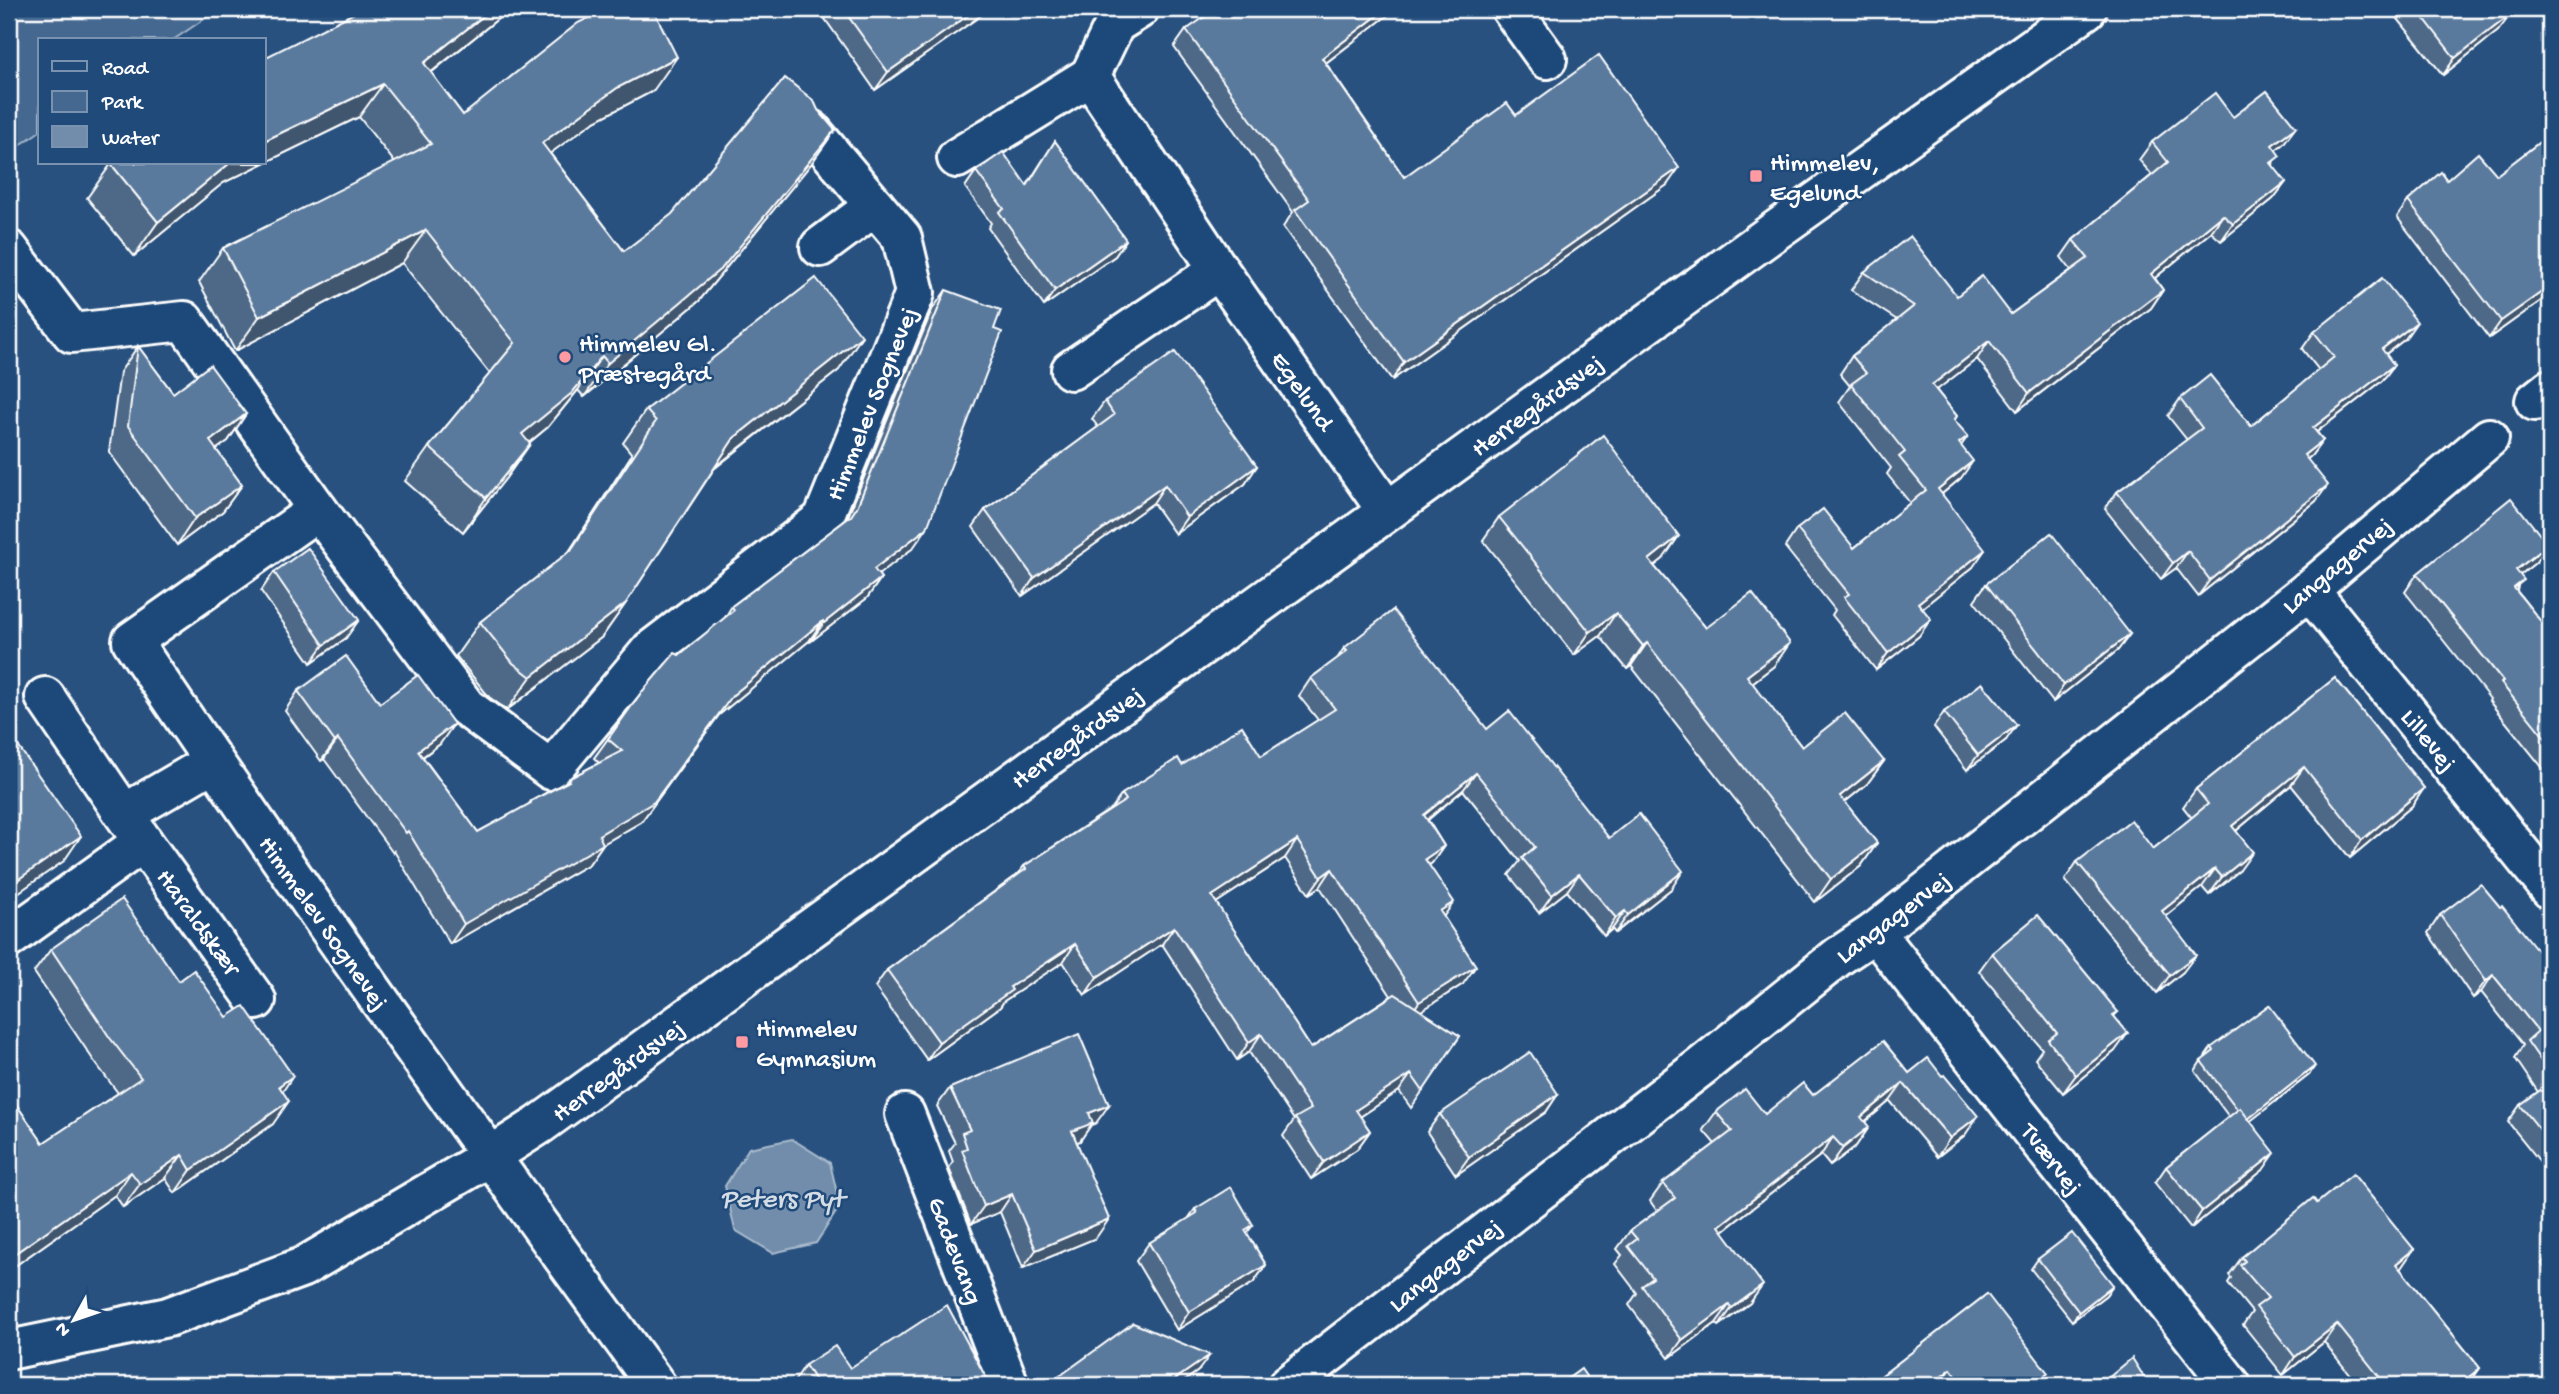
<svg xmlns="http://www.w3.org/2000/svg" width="2559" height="1394" viewBox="0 0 2559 1394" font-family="'Gochi Hand',sans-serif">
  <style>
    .green { fill: #446890; stroke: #a2b4c8; stroke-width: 2 }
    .water { fill: #718dab; stroke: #aabbcd; stroke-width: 2 }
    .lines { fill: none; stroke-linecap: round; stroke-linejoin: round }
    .minor-casing { stroke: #fff; stroke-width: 44 }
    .minor { stroke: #1f4a7a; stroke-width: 38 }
    .wall { fill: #4d6987; stroke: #fff; stroke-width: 2; fill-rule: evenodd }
    .shaded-wall { fill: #3f556e; stroke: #fff; stroke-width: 2 }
    .building { fill: #5a7a9d; stroke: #fff; stroke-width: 2 }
    .poi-dot { fill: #ff9aa2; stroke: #1f4a7a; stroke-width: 2.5 }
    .labels { text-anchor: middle; stroke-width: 5; stroke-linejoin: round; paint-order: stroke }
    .poi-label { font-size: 26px; fill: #fff; stroke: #1f4a7a; text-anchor: start }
    .street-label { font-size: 26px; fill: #fff; stroke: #1f4a7a }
    .water-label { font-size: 28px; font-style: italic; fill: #d4dde6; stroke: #1f4a7a }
  </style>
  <rect width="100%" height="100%" fill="#28517f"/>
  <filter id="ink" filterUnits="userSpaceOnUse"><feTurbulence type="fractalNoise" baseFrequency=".0143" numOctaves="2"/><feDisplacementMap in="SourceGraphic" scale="14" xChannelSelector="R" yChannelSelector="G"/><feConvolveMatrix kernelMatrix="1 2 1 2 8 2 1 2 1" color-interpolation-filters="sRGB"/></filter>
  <g filter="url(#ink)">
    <path class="green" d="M9,9H219L173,40H40V131L9,153Z"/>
    <path class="water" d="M792,1139L830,1163L840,1206L816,1243L773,1253L735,1230L725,1186L749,1148Z"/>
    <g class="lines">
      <g class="minor-casing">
        <g id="minor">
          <path d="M1139,9L1115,24L1090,76L1219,270L1387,511"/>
          <path d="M1511,9L1547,59"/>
          <path d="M957,158L1090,76"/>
          <path d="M820,247L875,206"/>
          <path d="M9,250L72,333L184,321L318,510"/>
          <path d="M1071,370L1219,270"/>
          <path d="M2535,401L2550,389"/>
          <path d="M2309,590L2550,889"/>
          <path d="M45,697L124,814"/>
          <path d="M143,842L256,1000"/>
          <path d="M1875,932L2231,1385"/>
          <path d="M9,938L143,842L124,814L213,762"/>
          <path d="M905,1114L1009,1385"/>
          <path d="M9,1350L168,1317L303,1267L489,1157L539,1125L1775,231L2087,9"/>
          <path d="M656,1385C477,1140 301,893 132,641L318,510L466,707L551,770L651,650L823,519L915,293L902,238L811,130"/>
          <path d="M1288,1385L1702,1066L1839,956L1875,932L2309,590L2489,438"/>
        </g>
      </g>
      <use href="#minor" class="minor"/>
    </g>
    <g class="wall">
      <path d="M362,9H510L431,73L463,115L653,91L593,122L550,153L624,251L818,110L835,130L811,164L699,301L584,397L578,390L548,427L529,443L530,444L506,478L463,532L405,481L429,447L490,374L402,263L235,351L199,282L223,248L395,163L359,117L223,183L134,256L87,198L111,164Z"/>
      <path d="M832,9H990L875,90L825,19Z"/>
      <path d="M2390,9H2507L2498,31L2443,75Z"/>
      <path d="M1384,18L1326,63L1404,177L1516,115L1667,185L1392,380L1283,227L1293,212L1174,47L1186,30Z"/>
      <path d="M2233,117L2296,127L2283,144L2275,150L2273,166L2286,182L2273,199L2221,241L2211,232L2155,278L2163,290L2151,308L2017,411L1977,359L1936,390L1957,416L1954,421L1968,436L1961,446V478L1942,494L1973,567L1922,608L1919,636L1876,670L1832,615L1835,610L1785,547L1797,529L1854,548L1910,503L1887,474L1891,468L1839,402L1850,386L1840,374L1852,356L1897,320L1851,290L1864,272L1957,296L2011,314L2071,270L2061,257L2073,240L2152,175L2139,160L2152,142Z"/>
      <path d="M2550,134V305L2547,307L2542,300L2489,338L2397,217L2408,201L2447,180L2497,175Z"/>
      <path d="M1055,141L1126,240L1115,256L1044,306L988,228L991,223L965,187L976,171L1027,185Z"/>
      <path d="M946,290L913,548L878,574L881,578L867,598L810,642L809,641L719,715L641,822L603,844L589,864L450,944L394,851L393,853L324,759L321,761L285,711L298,691L380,703L440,744L423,757L478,832L528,805L531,801L564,783L568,779L599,763L594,758L641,693L679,655L724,619L732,606L847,519L932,310Z"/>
      <path d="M2314,332L2405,339L2386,354L2394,365L2382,381L2317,432L2323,440L2311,456L2307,459L2316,501L2198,596L2176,568L2161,579L2105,509L2117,492L2187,440L2168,416L2180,399L2251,426L2319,370L2302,349Z"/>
      <path d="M138,346L173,393L246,414L228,441L216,449L242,485L223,511L177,545L109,452L120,372Z"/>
      <path d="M839,370L714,469L626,603L602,637L507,710L489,697L456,656L480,622L568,553L632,454L623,443L646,410Z"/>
      <path d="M1105,401L1257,466L1245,484L1175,534L1153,503L1022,596L973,527L985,510L1098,427L1092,419Z"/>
      <path d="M1499,517L1663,559L1654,566L1706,628L1774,666L1752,683L1802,747L1884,761L1867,784L1845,802L1877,843L1861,866L1815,902L1631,666L1627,669L1600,636L1574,655L1483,540Z"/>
      <path d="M2535,563L2520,575L2517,591L2550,633V777L2489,701L2490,699L2405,592L2417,574Z"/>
      <path d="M274,572L346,638L311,663L261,591Z"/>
      <path d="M1986,584L2130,634L2118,650L2053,702L1974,601Z"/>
      <path d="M1344,648L1487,729L1609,838L1671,889L1615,933L1612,929L1604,936L1567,891L1539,913L1509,875L1520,861L1463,790L1428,820L1444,846L1432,863L1429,865L1463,984L1421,1011L1460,1036L1411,1108L1399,1091L1360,1117L1370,1131L1357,1149L1311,1179L1283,1136L1294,1120L1249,1052L1237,1060L1162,944L1085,995L1063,962L1004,1001L1000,1007L927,1060L875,987L887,970L1017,875L1024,866L1112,808L1122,794L1182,765L1261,756L1318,720L1299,696L1311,678L1337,659ZM1285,858L1309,894L1320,887L1391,996L1311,1048L1216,903Z"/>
      <path d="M2335,678L2424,788L2412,806L2350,858L2291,785L2236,831L2240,870L2209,895L2202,887L2166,916L2183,972L2157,993L2065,880L2077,862L2153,849L2192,818L2183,807L2196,789Z"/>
      <path d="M1944,712L2006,740L1967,770L1934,727Z"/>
      <path d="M2500,907L2550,966V1174L2508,1122L2520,1105L2538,1092L2515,1058L2523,1045L2481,992L2473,998L2428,933L2440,915Z"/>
      <path d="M51,949L179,981L227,1017L282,1091L273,1124L175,1193L165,1178L123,1207L115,1195L9,1270V1094L43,1143L118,1093L94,1061L34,972Z"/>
      <path d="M1992,953L2118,1012L2114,1016L2115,1051L2063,1093L2035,1059L2042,1049L1979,971Z"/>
      <path d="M2212,1047L2309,1075L2250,1121L2263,1170L2191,1228L2155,1183L2166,1167L2229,1117L2195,1071L2201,1061L2206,1058L2205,1057Z"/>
      <path d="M1909,1073L1965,1135L1937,1157L1890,1101L1865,1122L1869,1127L1856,1146L1830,1166L1821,1155L1723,1231L1750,1303L1719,1326L1716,1323L1669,1358L1629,1305L1637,1293L1615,1264L1622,1255L1617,1249L1630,1231L1657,1211L1650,1201L1663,1183L1715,1144L1703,1130L1716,1112L1765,1114L1813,1095Z"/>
      <path d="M950,1088L1096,1123L1091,1125L1080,1141L1077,1142L1096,1238L1023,1268L1000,1212L971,1224L949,1168L953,1162L949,1151L955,1143L937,1106Z"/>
      <path d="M1558,1094L1546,1112L1456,1175L1427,1132L1440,1114Z"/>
      <path d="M2317,1203L2414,1249L2400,1269L2480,1368L2468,1385H2358L2324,1342L2283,1375L2243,1325L2252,1312L2228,1283L2231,1278L2229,1275L2242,1257Z"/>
      <path d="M1195,1209L1253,1225L1247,1233L1266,1265L1253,1283L1177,1330L1136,1261L1149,1243L1188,1219Z"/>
      <path d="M2550,1252V1275L2542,1264Z"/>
      <path d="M2038,1259L2113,1285L2106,1295L2072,1321L2031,1269Z"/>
      <path d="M1987,1294L2039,1385H1870L1872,1383Z"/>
      <path d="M805,1365L850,1368L990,1385H796L794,1382Z"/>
      <path d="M1198,1371L1179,1385H1052L1057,1378Z"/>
    </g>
    <g class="shaded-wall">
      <path d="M492,9H510L400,97L424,63Z"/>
      <path d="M977,9H990L875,90L888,72Z"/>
      <path d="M1386,9H1398L1384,18L1310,75L1322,58Z"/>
      <path d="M2511,14L2498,31L2443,75L2455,58Z"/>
      <path d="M677,57L653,91L593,122L518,177L542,143L617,88Z"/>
      <path d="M383,84L359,117L223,183L134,256L158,222L230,163H264V141Z"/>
      <path d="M2296,127L2283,144L2259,163L2272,145Z"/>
      <path d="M835,130L811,164L699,301L584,397L608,363Z"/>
      <path d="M1679,168L1667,185L1392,380L1404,362Z"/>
      <path d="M2286,182L2273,199L2221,241L2233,224Z"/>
      <path d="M2223,215L2211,232L2139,291L2151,274Z"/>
      <path d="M426,230L402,263L235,351L259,317Z"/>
      <path d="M1126,240L1115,256L1044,306L1055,290Z"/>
      <path d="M2550,286V288L2542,300L2489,338L2501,321Z"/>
      <path d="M2163,290L2151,308L2017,411L2029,393Z"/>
      <path d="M2417,322L2405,339L2370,366L2382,349Z"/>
      <path d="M862,336L839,370L710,471L734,438Z"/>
      <path d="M1989,341L1977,359L1920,403L1932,385Z"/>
      <path d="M602,356L578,390L548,427L498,468L522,434Z"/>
      <path d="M2394,365L2382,381L2301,444L2313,428Z"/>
      <path d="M246,414L228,441L192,467L210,441Z"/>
      <path d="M2323,440L2311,456L2292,472L2304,455Z"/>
      <path d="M530,444L506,478L463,532L486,498Z"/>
      <path d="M1973,461L1961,478L1926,507L1938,489Z"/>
      <path d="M1257,466L1245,484L1175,534L1187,517Z"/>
      <path d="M242,485L223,511L177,545L195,518Z"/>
      <path d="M1165,485L1153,503L1022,596L1034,578Z"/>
      <path d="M2328,485L2316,501L2198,596L2210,580Z"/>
      <path d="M927,528L913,548L860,589L874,569Z"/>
      <path d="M1679,536L1663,559L1633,583L1649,560Z"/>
      <path d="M2548,545L2535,563L2504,588L2516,570Z"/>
      <path d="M1985,550L1973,567L1906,621L1918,603Z"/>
      <path d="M2188,551L2176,568L2161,579L2173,563Z"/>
      <path d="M881,578L867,598L810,642L824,623Z"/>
      <path d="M626,603L602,637L507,710L531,677Z"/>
      <path d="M1616,613L1600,636L1574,655L1590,632Z"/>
      <path d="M1931,619L1919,636L1876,670L1888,653Z"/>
      <path d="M359,620L346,638L311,663L324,645Z"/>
      <path d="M823,621L809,641L719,715L641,822L603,844L589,864L450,944L464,924L599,835L733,695Z"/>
      <path d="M2130,634L2118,650L2053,702L2064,685Z"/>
      <path d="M1647,643L1631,666L1627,669L1643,646Z"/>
      <path d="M1790,643L1774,666L1731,699L1747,676Z"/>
      <path d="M454,724L440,744L404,770L418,751Z"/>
      <path d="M2017,725L2006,740L1967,770L1978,755Z"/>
      <path d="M338,739L324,759L321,761L335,742Z"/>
      <path d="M1884,761L1867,784L1824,819L1840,796Z"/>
      <path d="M2304,767L2291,785L2220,844L2232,826Z"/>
      <path d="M1476,773L1463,790L1412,832L1424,815Z"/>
      <path d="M2424,788L2412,806L2350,858L2362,840Z"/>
      <path d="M81,836L64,861L9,899V887L10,885Z"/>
      <path d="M1297,840L1285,858L1199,914L1212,896Z"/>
      <path d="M1877,843L1861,866L1815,902L1831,879Z"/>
      <path d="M1444,846L1432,863L1412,876L1425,859Z"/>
      <path d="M2253,852L2240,870L2209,895L2222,877Z"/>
      <path d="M1332,869L1320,887L1309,894L1321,877Z"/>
      <path d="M2215,869L2202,887L2149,929L2162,911Z"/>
      <path d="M1683,871L1671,889L1615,933L1628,915Z"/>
      <path d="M1579,874L1567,891L1539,913L1552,895Z"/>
      <path d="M1454,902L1441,920L1440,911Z"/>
      <path d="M1625,911L1612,929L1604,936L1616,918Z"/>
      <path d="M1174,927L1162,944L1085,995L1097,977Z"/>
      <path d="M1075,944L1063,962L1004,1001L1000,1007L927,1060L939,1042L1010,987Z"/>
      <path d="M2196,955L2183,972L2157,993L2170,975Z"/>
      <path d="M1476,966L1463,984L1407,1020L1419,1002Z"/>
      <path d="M2493,975L2481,992L2473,998L2486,981Z"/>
      <path d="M2128,1033L2115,1051L2063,1093L2076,1075Z"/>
      <path d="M1261,1034L1249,1052L1237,1060L1249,1042Z"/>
      <path d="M2315,1066L2309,1075L2239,1130L2246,1120Z"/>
      <path d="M1411,1074L1399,1091L1343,1128L1356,1110Z"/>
      <path d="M293,1076L277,1100L279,1086Z"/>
      <path d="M1903,1083L1890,1101L1848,1135L1861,1117Z"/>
      <path d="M1558,1094L1546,1112L1456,1175L1469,1157Z"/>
      <path d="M289,1101L273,1124L175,1193L191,1170Z"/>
      <path d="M1109,1105L1096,1123L1091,1125L1080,1141L1059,1149L1072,1131L1089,1113Z"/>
      <path d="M1978,1116L1965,1135L1937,1157L1950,1138Z"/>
      <path d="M1869,1127L1856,1146L1830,1166L1843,1148Z"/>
      <path d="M1370,1131L1357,1149L1311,1179L1324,1162Z"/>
      <path d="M1833,1137L1821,1155L1706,1244L1719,1226Z"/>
      <path d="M2275,1153L2263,1170L2191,1228L2202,1211Z"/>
      <path d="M182,1155L165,1178L123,1207L140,1184Z"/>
      <path d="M131,1172L115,1195L9,1270V1261L14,1254Z"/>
      <path d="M1012,1194L1000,1212L971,1224L984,1206Z"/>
      <path d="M1109,1219L1096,1238L1023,1268L1036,1250Z"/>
      <path d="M2414,1249L2401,1268L2383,1282L2396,1264Z"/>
      <path d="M1266,1265L1253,1283L1177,1330L1189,1312Z"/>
      <path d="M1763,1285L1750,1303L1719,1326L1732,1308Z"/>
      <path d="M2113,1285L2106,1295L2072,1321L2079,1312Z"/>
      <path d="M1729,1305L1716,1323L1669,1358L1682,1340Z"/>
      <path d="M2337,1324L2324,1342L2283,1375L2295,1357Z"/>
      <path d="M1210,1355L1198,1371L1179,1385H1167Z"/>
      <path d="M2480,1368L2468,1385H2459Z"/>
      <path d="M1951,1369L1939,1385H1931Z"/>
      <path d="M2048,1373L2039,1385H2032Z"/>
    </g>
    <g class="building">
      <path d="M362,9H492L424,63L463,115L578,23L606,9H653L677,57L617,88L542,143L624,251L672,214L785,78L814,101L818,110L835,130L723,267L608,363L602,356L572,393L522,434L530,444L486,498L429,447L515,343L426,230L259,317L223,248L431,144L383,84L264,141V58Z"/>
      <path d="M843,9H977L888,72Z"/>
      <path d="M1216,9H1386L1322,58L1404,177L1507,103L1516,115L1599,55L1679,168L1404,362L1295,210L1309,200L1186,30Z"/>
      <path d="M2417,9H2507L2511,14L2455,58Z"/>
      <path d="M2267,91L2296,127L2272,145L2280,156L2271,163L2286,182L2233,224L2223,215L2151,274L2163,290L2029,393L1989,341L1932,385L1957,416L1954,420L1968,436L1959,443L1973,461L1938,489L1985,550L1918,603L1931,619L1888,653L1844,597L1849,594L1797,529L1823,509L1854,548L1926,490L1899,457L1905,452L1851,384L1866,373L1852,356L1914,306L1864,272L1910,236L1957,296L1982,276L2011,314L2088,258L2073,240L2168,162L2152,142L2215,93L2233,117Z"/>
      <path d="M2550,134V286L2501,321L2408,201L2441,172L2447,180L2478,153L2497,175Z"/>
      <path d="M1055,141L1126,240L1055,290L999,212L1004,209L976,171L1003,152L1027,186Z"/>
      <path d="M113,163H230L158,222L111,164Z"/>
      <path d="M816,278L862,336L734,438L626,603L531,677L513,663L480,622L571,550L656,421L646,410Z"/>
      <path d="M2382,278L2417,322L2382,349L2394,365L2313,428L2323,440L2304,455L2328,485L2210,580L2188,551L2173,563L2117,492L2202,428L2180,399L2210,375L2251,426L2334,357L2314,332Z"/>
      <path d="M946,290L1001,310L994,329L1002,332L927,528L874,569L881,578L824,623L823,621L733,695L654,802L599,835L603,844L464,924L408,831L406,833L338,739L335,742L298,691L346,656L380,703L418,675L454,724L418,751L478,832L531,803V801L569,781L568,779L622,751L608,739L641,693L675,653L679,655L734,610L732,606L851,516L857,507Z"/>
      <path d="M138,346L173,393L210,365L246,414L210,441L242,485L195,518L128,426Z"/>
      <path d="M1175,352L1257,466L1187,517L1165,485L1034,578L985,510L1114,415L1105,401Z"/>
      <path d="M1603,435L1679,536L1649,560L1706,628L1752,593L1790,643L1747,676L1802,747L1845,713L1884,761L1840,796L1877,843L1831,879L1647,643L1643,646L1616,613L1590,632L1499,517Z"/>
      <path d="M2511,498L2548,545L2516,570L2524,580L2514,588L2550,633V744L2501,683L2503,681L2417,574Z"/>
      <path d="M2051,533L2130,634L2064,685L1986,584Z"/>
      <path d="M308,548L359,620L324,645L274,572Z"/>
      <path d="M1393,610L1487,729L1509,711L1609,838L1639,814L1683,871L1628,915L1625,911L1616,918L1579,874L1552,895L1522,858L1535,847L1476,773L1424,815L1444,846L1425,859L1454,902L1440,911L1476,966L1419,1002L1332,869L1321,877L1297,840L1212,896L1311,1048L1395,994L1460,1036L1423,1091L1411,1074L1356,1110L1370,1131L1324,1162L1295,1118L1311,1109L1261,1034L1249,1042L1174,927L1097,977L1075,944L1010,987L1012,990L939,1042L887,970L1026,869L1024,866L1126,800L1122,794L1178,758L1182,765L1242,726L1261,756L1335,709L1311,678L1347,651L1344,648Z"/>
      <path d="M2335,678L2424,788L2362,840L2304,767L2232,826L2253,852L2222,877L2215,869L2162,911L2196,955L2170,975L2077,862L2131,820L2153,849L2208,804L2196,789Z"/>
      <path d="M1982,683L2017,725L1978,755L1944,712Z"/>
      <path d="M9,733L81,836L10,885L9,884Z"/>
      <path d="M2481,884L2500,907L2502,906L2550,966V1074L2527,1041L2538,1031L2493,975L2486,981L2440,915Z"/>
      <path d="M122,899L179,981L194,970L227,1017L244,1006L293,1076L279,1086L289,1101L191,1170L182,1155L140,1184L131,1172L14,1254L9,1247V1094L43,1143L141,1078L110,1038L51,949Z"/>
      <path d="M2038,915L2118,1012L2113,1015L2128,1033L2076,1075L2048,1040L2057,1033L1992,953Z"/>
      <path d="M2269,1005L2315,1066L2248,1119L2240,1108L2238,1110L2201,1061L2214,1051L2212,1047Z"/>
      <path d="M1079,1034L1109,1105L1089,1113L1093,1123L1072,1131L1109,1219L1036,1250L1012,1194L984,1206L962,1150L967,1148L962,1133L970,1130L950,1088Z"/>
      <path d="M1883,1041L1909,1073L1928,1058L1942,1076L1944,1075L1978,1116L1950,1138L1903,1083L1861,1117L1869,1127L1843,1148L1833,1137L1719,1226L1763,1285L1732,1308L1729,1305L1682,1340L1642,1286L1653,1278L1628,1246L1637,1239L1630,1231L1675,1198L1663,1183L1732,1131L1716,1112L1745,1089L1765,1114L1803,1083L1813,1095Z"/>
      <path d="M1530,1052L1558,1094L1469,1157L1440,1114Z"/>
      <path d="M2550,1083V1142L2520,1105Z"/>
      <path d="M2240,1108L2275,1153L2202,1211L2166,1167Z"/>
      <path d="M2353,1174L2414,1249L2396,1264L2480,1368L2459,1385H2372L2381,1379L2337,1324L2295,1357L2256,1307L2268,1298L2240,1265L2245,1261L2242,1257L2313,1198L2317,1203Z"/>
      <path d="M1231,1187L1253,1225L1245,1230L1266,1265L1189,1312L1149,1243L1197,1213L1195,1209Z"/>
      <path d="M2072,1233L2113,1285L2079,1312L2038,1259Z"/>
      <path d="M1987,1294L2048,1373L2032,1385H1963L1951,1369L1931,1385H1874L1872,1383Z"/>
      <path d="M947,1305L990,1385H818L805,1365L835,1346L850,1368Z"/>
      <path d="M1133,1323L1210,1355L1167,1385H1062L1057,1378Z"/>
      <path d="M2132,1358L2149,1385H2100Z"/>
      <path d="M1581,1369L1592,1385H1559Z"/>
    </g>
  </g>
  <g class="poi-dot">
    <rect x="1749" y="169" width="14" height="14" rx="3.5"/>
    <circle cx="565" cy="357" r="7"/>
    <rect x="735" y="1035" width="14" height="14" rx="3.5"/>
  </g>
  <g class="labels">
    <g class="poi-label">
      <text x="1770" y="170">Himmelev,<tspan x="1770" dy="30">Egelund</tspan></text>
      <text x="579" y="351">Himmelev Gl.<tspan x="579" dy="30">Præstegård</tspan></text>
      <text x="756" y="1036">Himmelev<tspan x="756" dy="30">Gymnasium</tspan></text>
    </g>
    <g class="street-label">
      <text transform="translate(1304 390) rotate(55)" y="9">Egelund</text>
      <text transform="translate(870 403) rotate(-68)" y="9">Himmelev Sognevej</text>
      <text transform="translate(1536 404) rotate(-36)" y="9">Herregårdsvej</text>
      <text transform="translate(2336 564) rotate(-40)" y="9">Langagervej</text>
      <text transform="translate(1076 736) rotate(-36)" y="9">Herregårdsvej</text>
      <text transform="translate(2430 739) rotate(51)" y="9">Lillevej</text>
      <text transform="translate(1892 916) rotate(-37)" y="9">Langagervej</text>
      <text transform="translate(200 921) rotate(54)" y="9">Haraldskær</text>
      <text transform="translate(325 922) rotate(55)" y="9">Himmelev Sognevej</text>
      <text transform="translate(617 1069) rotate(-36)" y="9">Herregårdsvej</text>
      <text transform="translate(2053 1158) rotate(52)" y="9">Tværvej</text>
      <text transform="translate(957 1250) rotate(69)" y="9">Gadevang</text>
      <text transform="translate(1444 1264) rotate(-38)" y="9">Langagervej</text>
    </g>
    <g class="water-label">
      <text x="782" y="1206">Peters Pyt</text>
    </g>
  </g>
  <rect width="2559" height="1394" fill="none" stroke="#1f4a7a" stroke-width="35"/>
  <rect x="18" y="18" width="2524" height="1359" fill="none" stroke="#fff" stroke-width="2.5" filter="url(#ink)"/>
  <rect x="38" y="38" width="228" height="126" fill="#1f4a7a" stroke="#7992af" stroke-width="2"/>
  <rect x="52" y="61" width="35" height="10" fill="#1f4a7a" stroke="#7992af" stroke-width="2"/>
  <text x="102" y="74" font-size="21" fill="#ffffff">Road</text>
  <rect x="52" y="91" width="35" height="21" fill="#446890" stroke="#7992af" stroke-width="2"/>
  <text x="102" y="108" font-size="21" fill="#ffffff">Park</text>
  <rect x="52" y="126" width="35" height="21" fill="#718dab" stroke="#7992af" stroke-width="2"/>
  <text x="102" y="144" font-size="21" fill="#ffffff">Water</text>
  <g transform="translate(74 1320) rotate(230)" stroke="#1f4a7a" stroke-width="5" paint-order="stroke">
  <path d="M0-5L12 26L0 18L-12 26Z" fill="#ffffff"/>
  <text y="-10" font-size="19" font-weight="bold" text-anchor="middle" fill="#ffffff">N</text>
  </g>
</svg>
